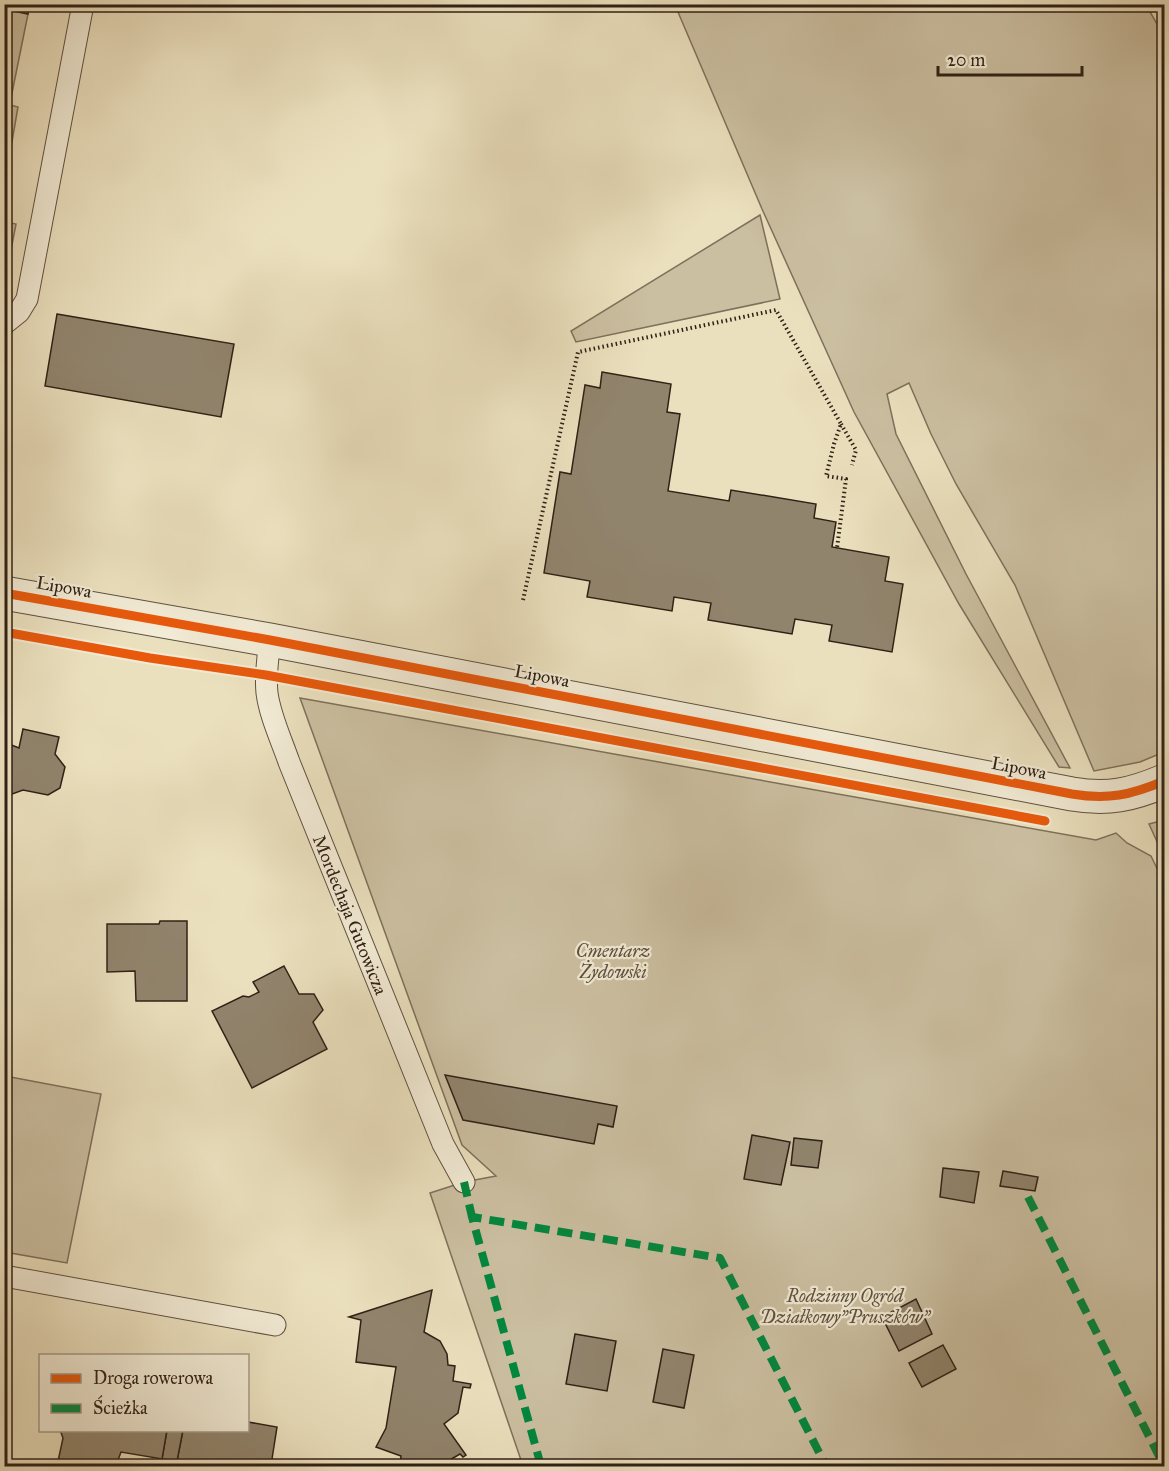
<svg xmlns="http://www.w3.org/2000/svg" width="1169" height="1471" viewBox="0 0 1169 1471" font-family="'IM FELL Great Primer',serif">
  <style>
    .green { fill: #cbbfa1; stroke: #7e705c; stroke-width: 1.5 }
    .building { fill: #91846d; stroke: #302016; stroke-width: 1.5 }
    .lines { fill: none; stroke-linecap: round; stroke-linejoin: round }
    .service-casing { stroke: #5f5040; stroke-width: 23 }
    .minor-casing { stroke: #5f5040; stroke-width: 35 }
    .path { stroke: #302016; stroke-width: 4; stroke-dasharray: 1.5 3; stroke-linecap: butt }
    .service { stroke: #f2ebd5; stroke-width: 21 }
    .minor { stroke: #f2ebd5; stroke-width: 33 }
    .quiet { stroke: #00873e; stroke-width: 8; stroke-dasharray: 15 8; stroke-linecap: butt }
    .cycleway-casing { stroke: #f2ebd5; stroke-width: 13 }
    .cycleway { stroke: #e8590c; stroke-width: 9 }
    .labels { text-anchor: middle; stroke-width: 4.5; stroke-linejoin: round; paint-order: stroke }
    .street-label { font-size: 18px; fill: #302016; stroke: #f2ebd5 }
    .park-label { font-size: 18px; font-style: italic; fill: #5e5040; stroke: #f2ebd5 }
  </style>
  <rect width="100%" height="100%" fill="#ebe0be"/>
  <filter id="stains"><feTurbulence type="fractalNoise" baseFrequency=".00333" numOctaves="4"/><feColorMatrix values="0 0 0 0 .2 0 0 0 0 .09 0 0 0 0 .02 0 0 0 .5 -.17"/></filter>
  <radialGradient id="worn" r=".72"><stop offset=".6" stop-color="#630" stop-opacity="0"/><stop offset="1" stop-color="#630" stop-opacity=".3"/></radialGradient>
  <g class="green">
    <path d="M675,5H1146L1160,29L1164,41V752L1140,762L1094,771L1015,585L956,484L931,434L909,383L887,394L896,434L966,574L1070,768L1059,767L959,604L854,412L762,209Z"/>
    <path d="M5,9L28,14L11,98L10,105L18,107L5,182L4,131L8,116L4,115Z"/>
    <path d="M760,215L780,299L576,342L571,331Z"/>
    <path d="M5,222L16,224L5,281L4,222Z"/>
    <path d="M300,698L1096,840L1116,833L1127,843L1151,856L1164,883V994L1161,996L1164,1005V1466H523L430,1193L464,1182L496,1176L462,1145Z"/>
    <path d="M1164,820V857L1149,824Z"/>
    <path d="M5,1076L101,1094L67,1263L5,1252Z"/>
  </g>
  <g class="building">
    <path d="M4,4H29L28,14L4,9Z"/>
    <path d="M57,314L234,344L221,417L45,386Z"/>
    <path d="M602,372L671,384L667,412L680,414L668,491L729,501L731,490L816,504L814,518L836,522L832,547L889,557L885,581L903,584L892,652L829,641L832,625L795,619L792,634L708,620L711,603L674,597L672,611L587,597L590,581L544,573L560,472L571,474L585,385L600,388Z"/>
    <path d="M23,729L59,737L55,754L65,767L60,788L48,795L23,790L4,797V742L19,748Z"/>
    <path d="M160,921H187V1001H136L135,971L107,972V924H159Z"/>
    <path d="M284,966L299,994H314L323,1010L313,1022L327,1049L252,1088L212,1011L243,996L249,997L259,992L253,982Z"/>
    <path d="M445,1075L617,1106L613,1127L598,1124L594,1144L463,1120Z"/>
    <path d="M752,1135L790,1142L781,1185L744,1179Z"/>
    <path d="M794,1138L822,1141L818,1168L791,1165Z"/>
    <path d="M943,1168L979,1172L974,1203L940,1197Z"/>
    <path d="M1003,1171L1038,1177L1035,1191L1000,1186Z"/>
    <path d="M432,1290L424,1332L440,1341L447,1354L448,1365L455,1366L453,1381L471,1384L470,1388L463,1387L458,1413L444,1424L466,1455L463,1457L460,1454L448,1461L424,1466H400L401,1456L376,1447L386,1428L396,1367L356,1362L361,1320L349,1317Z"/>
    <path d="M916,1299L932,1334L899,1351L882,1317Z"/>
    <path d="M575,1334L616,1341L607,1391L566,1384Z"/>
    <path d="M943,1345L956,1369L922,1387L909,1363Z"/>
    <path d="M663,1349L694,1355L684,1408L653,1402Z"/>
    <path d="M248,1422L277,1427L272,1459L275,1460L274,1466H198V1465L177,1461L183,1430H248Z"/>
    <path d="M167,1430H183L177,1461L162,1459Z"/>
    <path d="M167,1430L162,1459L121,1452L118,1460L113,1466H57L63,1438L60,1430Z"/>
  </g>
  <g class="lines">
    <g class="service-casing">
      <g id="service">
        <path d="M4,324L19,312L27,299L83,4"/>
        <path d="M270,640C268,657 265,675 267,693C270,716 281,739 289,762L443,1144L464,1182"/>
        <path d="M4,1276L275,1325"/>
      </g>
    </g>
    <g class="minor-casing">
      <path id="minor" d="M4,593L270,640L1072,794C1108,800 1131,795 1164,781"/>
    </g>
    <g class="path">
      <path d="M841,424L856,450L852,465"/>
      <path d="M523,600L578,352L776,310L841,424L834,444L826,476L846,479L837,548"/>
    </g>
    <use href="#service" class="service"/>
    <use href="#minor" class="minor"/>
    <g class="quiet">
      <path d="M464,1182L472,1217"/>
      <path d="M1028,1197L1164,1466"/>
      <path d="M541,1466L472,1217L720,1258L826,1466"/>
    </g>
    <g class="cycleway-casing">
      <g id="cycleway">
        <path d="M4,593L270,640L1072,794C1108,800 1131,795 1164,781"/>
        <path d="M4,632L150,658L266,675L1045,821"/>
      </g>
    </g>
    <use href="#cycleway" class="cycleway"/>
  </g>
  <g class="labels">
    <g class="street-label">
      <text transform="translate(64 587) rotate(10)" y="6">Lipowa</text>
      <text transform="translate(542 676) rotate(11)" y="6">Lipowa</text>
      <text transform="translate(1019 768) rotate(11)" y="6">Lipowa</text>
      <text transform="translate(350 915) rotate(68)" y="6">Mordechaja Gutowicza</text>
    </g>
    <g class="park-label">
      <text x="613" y="957">Cmentarz<tspan x="613" dy="21">Żydowski</tspan></text>
      <text x="845" y="1302">Rodzinny Ogród<tspan x="845" dy="21">Działkowy"Pruszków"</tspan></text>
    </g>
  </g>
  <rect width="1169" height="1471" fill="none" stroke="#ebe0be" stroke-width="24"/>
  <rect x="6" y="6" width="1157" height="1459" fill="none" stroke="#302016" stroke-width="3"/>
  <rect x="12" y="12" width="1145" height="1447" fill="none" stroke="#302016" stroke-width="1.5"/>
  <rect x="39" y="1354" width="210" height="78" fill="#f2ebd5" stroke="#a49a89" stroke-width="1.5"/>
  <rect x="51" y="1374" width="30" height="9" fill="#e8590c" stroke="#a49a89" stroke-width="1.5"/>
  <text x="93" y="1384" font-size="18" fill="#302016">Droga rowerowa</text>
  <rect x="51" y="1404" width="30" height="9" fill="#00873e" stroke="#a49a89" stroke-width="1.5"/>
  <text x="93" y="1414" font-size="18" fill="#302016">Ścieżka</text>
  <path d="M938 66v9h144v-9" fill="none" stroke="#302016" stroke-width="3"/>
  <text x="947" y="66" font-size="18" fill="#302016" stroke="#f2ebd5" stroke-width="4.5" paint-order="stroke">20 m</text>
  <rect width="100%" height="100%" filter="url(#stains)"/>
  <rect width="100%" height="100%" fill="url(#worn)"/>
</svg>
